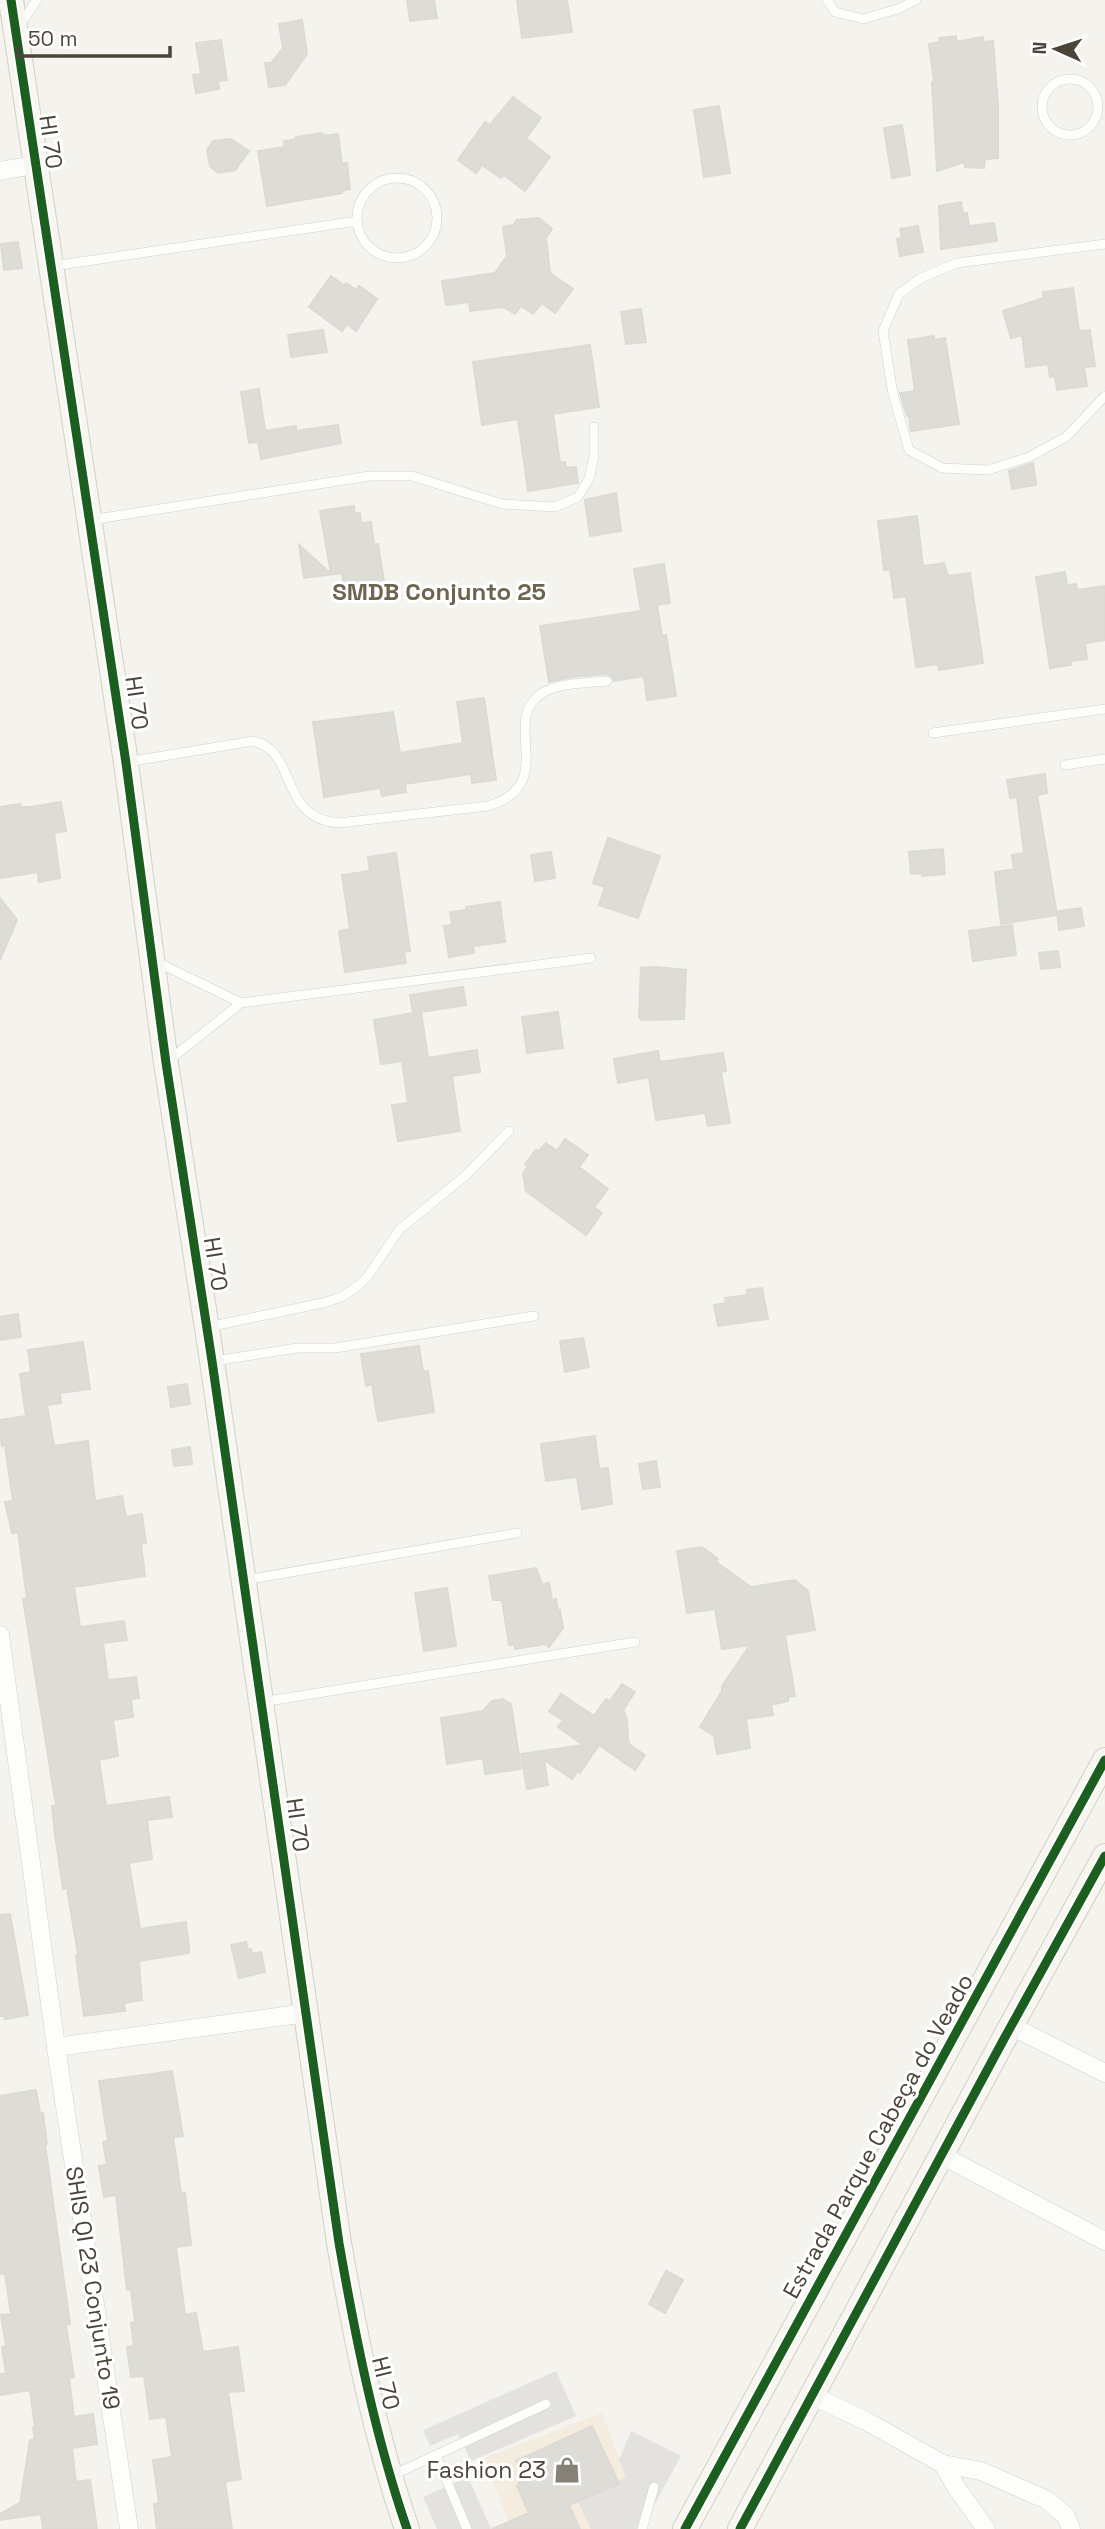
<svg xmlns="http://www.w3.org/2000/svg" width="1105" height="2529" viewBox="0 0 1105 2529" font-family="'Space Grotesk',sans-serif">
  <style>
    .commercial { fill: #f3ecdf }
    .parking { fill: #e3e2de }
    .building { fill: #dedcd6; stroke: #dcdad4; stroke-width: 2 }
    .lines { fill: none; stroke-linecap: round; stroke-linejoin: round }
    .lane-casing { stroke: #d2d1cb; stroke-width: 10 }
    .street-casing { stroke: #d2d1cb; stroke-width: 19 }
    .secondary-casing { stroke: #d3d0c5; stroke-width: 26 }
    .lane { stroke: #fdfdfc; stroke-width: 9 }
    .street { stroke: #fdfdfc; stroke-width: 18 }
    .secondary { stroke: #f7f6f1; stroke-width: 24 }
    .cycleway-casing { stroke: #fff; stroke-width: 13 }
    .cycleway { stroke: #1b5e20; stroke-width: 9 }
    .labels { text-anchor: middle; stroke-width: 6; stroke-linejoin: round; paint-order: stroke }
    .street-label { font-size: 23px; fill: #4b4539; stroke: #fff }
    .poi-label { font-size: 23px; fill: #4b4539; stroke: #fff; text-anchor: end }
    .neighbourhood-label { font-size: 24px; font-weight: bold; fill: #6e6450; stroke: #fff }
  </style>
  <rect width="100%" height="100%" fill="#f4f3ee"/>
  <path class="commercial" d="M602,2413L631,2490L595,2529H511L484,2458Z"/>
  <g class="parking">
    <path d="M556,2371L576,2416L471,2461L458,2434L430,2446L423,2430Z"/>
    <path d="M631,2431L681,2456L641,2529H591L577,2499L626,2477L619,2460Z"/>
    <path d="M468,2477L491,2529H437L423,2497Z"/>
  </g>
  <g class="building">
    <path d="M407,0H434L437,18L410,21Z"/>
    <path d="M517,0H567L572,32L522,38Z"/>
    <path d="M302,20L307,54L285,85L269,87L265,63H271L283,48L279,24Z"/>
    <path d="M956,36V42L983,37V42L993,41L998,103V158L985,159L984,168L965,167L964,162L937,171L932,82L934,81L929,44L940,42L939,38Z"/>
    <path d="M221,40L227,80L218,81L219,89L196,93L193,75L201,74L196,43Z"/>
    <path d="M513,97L541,118L526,138L550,157L525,191L504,175L501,178L482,165L476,173L458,160L485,122L490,125Z"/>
    <path d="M719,106L730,173L704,177L694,110Z"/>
    <path d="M902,125L910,175L892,178L884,128Z"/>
    <path d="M322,133L323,136L338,134L342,164L347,163L350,189L341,191L342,193L267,206L258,151L285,147L284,141L297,139L296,137Z"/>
    <path d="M231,139L249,151L235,170L218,173L210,166L207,150L213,141Z"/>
    <path d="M961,202L963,214L967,213L969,226L994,223L997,241L941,249L939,206Z"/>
    <path d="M539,218L552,229L546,238L550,273L573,289L555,313L542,303L533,314L521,306L515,314L503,307L470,311L469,302L446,305L442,281L495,273L507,256L503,227L513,225L517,220Z"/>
    <path d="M918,226L923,252L900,256L897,239L902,238L900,229Z"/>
    <path d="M18,242L22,268L4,270L1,244Z"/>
    <path d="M331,276L345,286L346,283L356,290L359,286L377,299L356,331L347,324L342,331L309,307Z"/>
    <path d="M1073,288L1079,331L1090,330L1095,366L1084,367L1087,386L1057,390L1055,376L1050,377L1048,364L1026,367L1022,335L1011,338L1003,311L1044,298L1043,292Z"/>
    <path d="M641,309L646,342L626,344L621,312Z"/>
    <path d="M323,330L327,352L291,357L288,335Z"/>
    <path d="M934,336V340L945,338L959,424L911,431L909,416H907L900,393L915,391L908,340Z"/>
    <path d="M590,345L599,407L553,414L560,463L565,462L566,468L576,467L578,483L528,491L518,419L482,425L473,362Z"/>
    <path d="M259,389L265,431L296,426V431L338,425L341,443L261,459L258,442L249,443L241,392Z"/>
    <path d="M1033,463L1036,485L1012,489L1009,471Z"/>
    <path d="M616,493L621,531L590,536L585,500Z"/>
    <path d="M354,506L355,514L360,513L361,523L371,522L374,544H378L384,581L344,587L342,573L304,578L299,545L331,574L320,511Z"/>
    <path d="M917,516L923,566L944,563L948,576L970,573L983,663L939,670L938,664L916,667L906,596L894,598L890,569L884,570L878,521Z"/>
    <path d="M664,564L670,603L657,605L662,636L666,635L676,696L647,700L644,676L614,681L612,677L606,674L571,677L549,682L540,626L641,611L634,569Z"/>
    <path d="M1065,572L1067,585L1076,584L1077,590L1105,586V640L1085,643L1087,659L1070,661L1071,665L1050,668L1036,577Z"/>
    <path d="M484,698L496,780L472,783L471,774L405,784L406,792L382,796L380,788L324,797L313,722L393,712L400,753L463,743L457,702Z"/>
    <path d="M1045,774L1047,793L1037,795L1057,915L1001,924L995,872L1014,869L1012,855L1024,853L1017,797L1010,798L1007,780Z"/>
    <path d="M61,802L66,831L54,833L60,878L39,882L38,872L0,878V807L20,804L21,807H31Z"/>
    <path d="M608,838L660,856L638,918L599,905L605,887L593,883Z"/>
    <path d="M943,849L945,874L922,876V873L911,874L909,852Z"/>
    <path d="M551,852L555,878L535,881L531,855Z"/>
    <path d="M396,853L410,951L404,952L406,963L345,972L339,931L350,929L342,875L370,871L368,857Z"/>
    <path d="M0,898L17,920L0,960Z"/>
    <path d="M500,902L505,942L473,946L474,953L449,957L444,926L452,925L450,912L466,910V907Z"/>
    <path d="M1081,908L1084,926L1059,930L1057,911Z"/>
    <path d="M1012,925L1016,955L973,961L969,931Z"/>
    <path d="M1058,951L1060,967L1041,969L1039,953Z"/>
    <path d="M656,967L686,970L684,1019L642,1020L639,1017L641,968Z"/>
    <path d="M463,987L466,1005L421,1012L428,1058L477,1050L480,1072L452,1076L460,1131L398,1141L392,1105L408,1103L402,1061L381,1064L374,1020L413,1013L410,995Z"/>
    <path d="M558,1012L563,1048L527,1053L522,1017Z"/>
    <path d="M658,1051L660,1062L723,1053L726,1071L721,1072L730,1123L708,1126L705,1113L656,1120L649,1077L618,1083L614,1059Z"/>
    <path d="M565,1139L588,1155L579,1167L608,1189L594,1207L602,1213L586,1235L526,1191L523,1174L528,1166L525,1164L536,1150L539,1151L546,1143L557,1151Z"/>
    <path d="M762,1288L768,1319L718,1326L714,1305L726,1303L725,1298L747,1295V1290Z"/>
    <path d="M18,1314L21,1337L0,1340V1317Z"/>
    <path d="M583,1338L589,1367L565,1372L560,1341Z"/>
    <path d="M83,1342L90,1389L60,1393L61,1403L47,1405L54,1446L88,1441L95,1501L122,1496L126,1517L142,1514L146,1543L141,1544L145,1576L74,1587L80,1627L124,1621L127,1640L103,1643L108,1680L136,1677L139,1698L131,1699L133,1717L113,1720L118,1756L99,1760L106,1806L169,1797L172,1817L147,1820L152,1859L129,1863L140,1929L186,1922L189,1947V1953L139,1961L142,2000L124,2003L125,2011L84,2016L76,1956L78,1955L67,1888L63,1889L55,1834L52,1806H56L23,1599H27L18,1532L12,1533L5,1502L13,1501L5,1445L2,1446L0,1434V1420L26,1416L20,1374L31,1372L28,1350Z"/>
    <path d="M419,1346L423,1372L428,1371L434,1412L378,1421L372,1384L366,1386L361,1354Z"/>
    <path d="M187,1384L190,1404L171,1407L168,1387Z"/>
    <path d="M595,1436L599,1469L608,1468L612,1504L582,1509L577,1477L546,1481L541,1444Z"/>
    <path d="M190,1447L192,1464L174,1466L172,1450Z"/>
    <path d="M656,1461L660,1487L643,1489L639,1464Z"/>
    <path d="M702,1547L718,1559L716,1562L751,1587L795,1580L808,1591L815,1630L785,1635L795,1696L788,1697V1701L771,1705L773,1715L746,1719L750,1748L717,1754L714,1736L700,1727L722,1691V1686L750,1645L722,1649L715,1609L687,1613L677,1551Z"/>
    <path d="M536,1568L542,1584L549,1583L552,1600L556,1599L558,1611L560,1610L563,1628L549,1647L545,1644L515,1649L514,1644L509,1645L502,1600H493L489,1576Z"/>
    <path d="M447,1588L456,1646L424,1651L415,1593Z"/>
    <path d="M622,1684L635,1692L623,1710L627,1719L628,1739L630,1745L645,1755L635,1770L599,1745L580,1773L578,1771L572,1779L544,1760L548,1785L527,1789L521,1754L583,1745L558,1727L563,1720L549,1712L561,1694L594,1716L606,1699L610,1701Z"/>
    <path d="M503,1699L511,1704L521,1769L485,1774L483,1758L447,1764L441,1718L483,1711L492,1701Z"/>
    <path d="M10,1914L28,2015L5,2019L4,2016H0V1915Z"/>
    <path d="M246,1942L248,1950L251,1949L252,1954L261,1952L265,1972L239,1978L231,1945Z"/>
    <path d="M172,2071L183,2136L173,2137L181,2193H185L191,2245L176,2247L185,2315L196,2313L203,2352L238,2347L244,2391L228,2392L241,2479L225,2482L232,2529H157L154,2504L159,2503L153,2460L172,2457L166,2417L150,2419L144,2376L131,2377L127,2347L134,2346L131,2323L135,2322L131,2289L127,2290L116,2195L104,2197L99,2166L107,2165L103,2142L108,2141L99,2081Z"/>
    <path d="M36,2090L40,2113H43L47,2144H45L70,2324L66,2325L74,2377L69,2378L74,2417L93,2414L97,2444L72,2448L76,2482L90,2480L97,2529H43L41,2514L0,2520V2514L20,2503L30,2440L35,2439L33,2427H35L30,2390L0,2395V2374L6,2373L2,2347L6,2346L1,2315L11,2314L5,2273L0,2274V2096Z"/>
    <path d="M666,2271L683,2280L665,2313L649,2304Z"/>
    <path d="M592,2426L619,2484L569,2505L580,2529H492L529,2513L517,2486L523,2476L516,2461Z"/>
  </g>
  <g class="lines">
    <g class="lane-casing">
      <g id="lane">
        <path d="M827,0L835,12L863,19L898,9L916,0"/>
        <path d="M21,23L37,0"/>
        <circle cx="1070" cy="107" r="28"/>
        <circle cx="397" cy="218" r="40"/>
        <path d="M1105,244L957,263L921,278L899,294L883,331L893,394L909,450L942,468L988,470L1029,457L1066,437L1105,396"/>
        <path d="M53,266L357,221"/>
        <path d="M90,520L370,476H412L502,504L555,507L578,497L589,479L594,456V427"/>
        <path d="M933,733L1105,709"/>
        <path d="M127,762L253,741C299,751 277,818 339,823L488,806C558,785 503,725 538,696C556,682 586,683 607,681"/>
        <path d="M1065,765L1105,759"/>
        <path d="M155,961L241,1003"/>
        <path d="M168,1061L241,1003L591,958"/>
        <path d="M208,1327L327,1302L343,1296L359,1285L368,1276L399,1230L466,1175L509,1131"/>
        <path d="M214,1361L298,1348H335L534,1316"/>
        <path d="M245,1580L517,1533"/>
        <path d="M262,1702L635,1642"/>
        <path d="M393,2475L436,2455"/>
        <path d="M467,2529L436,2455L546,2404"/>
        <path d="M642,2529L654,2487"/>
      </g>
    </g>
    <g class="street-casing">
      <g id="street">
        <path d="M0,171L34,165"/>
        <path d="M0,1635L56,2047L129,2529"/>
        <path d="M1011,2026L1105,2073"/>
        <path d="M56,2047L307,2013"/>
        <path d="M941,2155L1105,2241"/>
        <path d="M813,2396L866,2421L943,2464L981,2471L1047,2500L1066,2516L1071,2529"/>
        <path d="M943,2464L956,2487L986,2529"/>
      </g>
    </g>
    <g class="secondary-casing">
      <g id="secondary">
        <path d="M11,0L126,763L166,1063L212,1361L339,2243C356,2340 375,2436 407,2529"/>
        <path d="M685,2529L1105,1760"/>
        <path d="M740,2529L1005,2037L1105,1856"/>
      </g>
    </g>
    <use href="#lane" class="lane"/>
    <use href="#street" class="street"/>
    <use href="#secondary" class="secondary"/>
    <g class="cycleway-casing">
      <g id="cycleway">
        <path d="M11,0L126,763L166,1063L212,1361L339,2243C356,2340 375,2436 407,2529"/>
        <path d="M685,2529L1105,1760"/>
        <path d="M740,2529L1005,2037L1105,1856"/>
      </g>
    </g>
    <use href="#cycleway" class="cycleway"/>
  </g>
  <defs>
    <g id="shop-bare" transform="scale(2.1)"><path d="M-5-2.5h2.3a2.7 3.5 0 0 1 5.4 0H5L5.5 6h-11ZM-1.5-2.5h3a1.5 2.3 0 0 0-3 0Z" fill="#868278" stroke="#fff" stroke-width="2.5" paint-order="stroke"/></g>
  </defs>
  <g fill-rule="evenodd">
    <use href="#shop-bare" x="567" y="2470"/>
  </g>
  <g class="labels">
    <g class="street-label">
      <text transform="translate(51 142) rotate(82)" y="8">HI 70</text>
      <text transform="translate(137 703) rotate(82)" y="8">HI 70</text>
      <text transform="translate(216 1264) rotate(81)" y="8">HI 70</text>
      <text transform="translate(298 1825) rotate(82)" y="8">HI 70</text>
      <text transform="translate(878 2136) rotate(-61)" y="8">Estrada Parque Cabeça do Veado</text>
      <text transform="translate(93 2288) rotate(81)" y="8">SHIS QI 23 Conjunto 19</text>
      <text transform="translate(386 2383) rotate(76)" y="8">HI 70</text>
    </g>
    <g class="poi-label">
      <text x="546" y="2478">Fashion 23</text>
    </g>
    <g class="neighbourhood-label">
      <text x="439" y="600">SMDB Conjunto 25</text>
    </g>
  </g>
  <g transform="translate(1056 49) rotate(273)" stroke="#ffffff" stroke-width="5" paint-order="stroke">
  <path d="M0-5L12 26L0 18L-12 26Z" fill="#4b4539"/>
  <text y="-10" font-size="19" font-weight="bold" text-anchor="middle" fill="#4b4539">N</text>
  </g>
  <path d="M18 46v10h152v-10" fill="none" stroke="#4b4539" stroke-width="3.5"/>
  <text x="28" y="46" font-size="21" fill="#4b4539" stroke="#ffffff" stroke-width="5" paint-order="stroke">50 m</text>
</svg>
